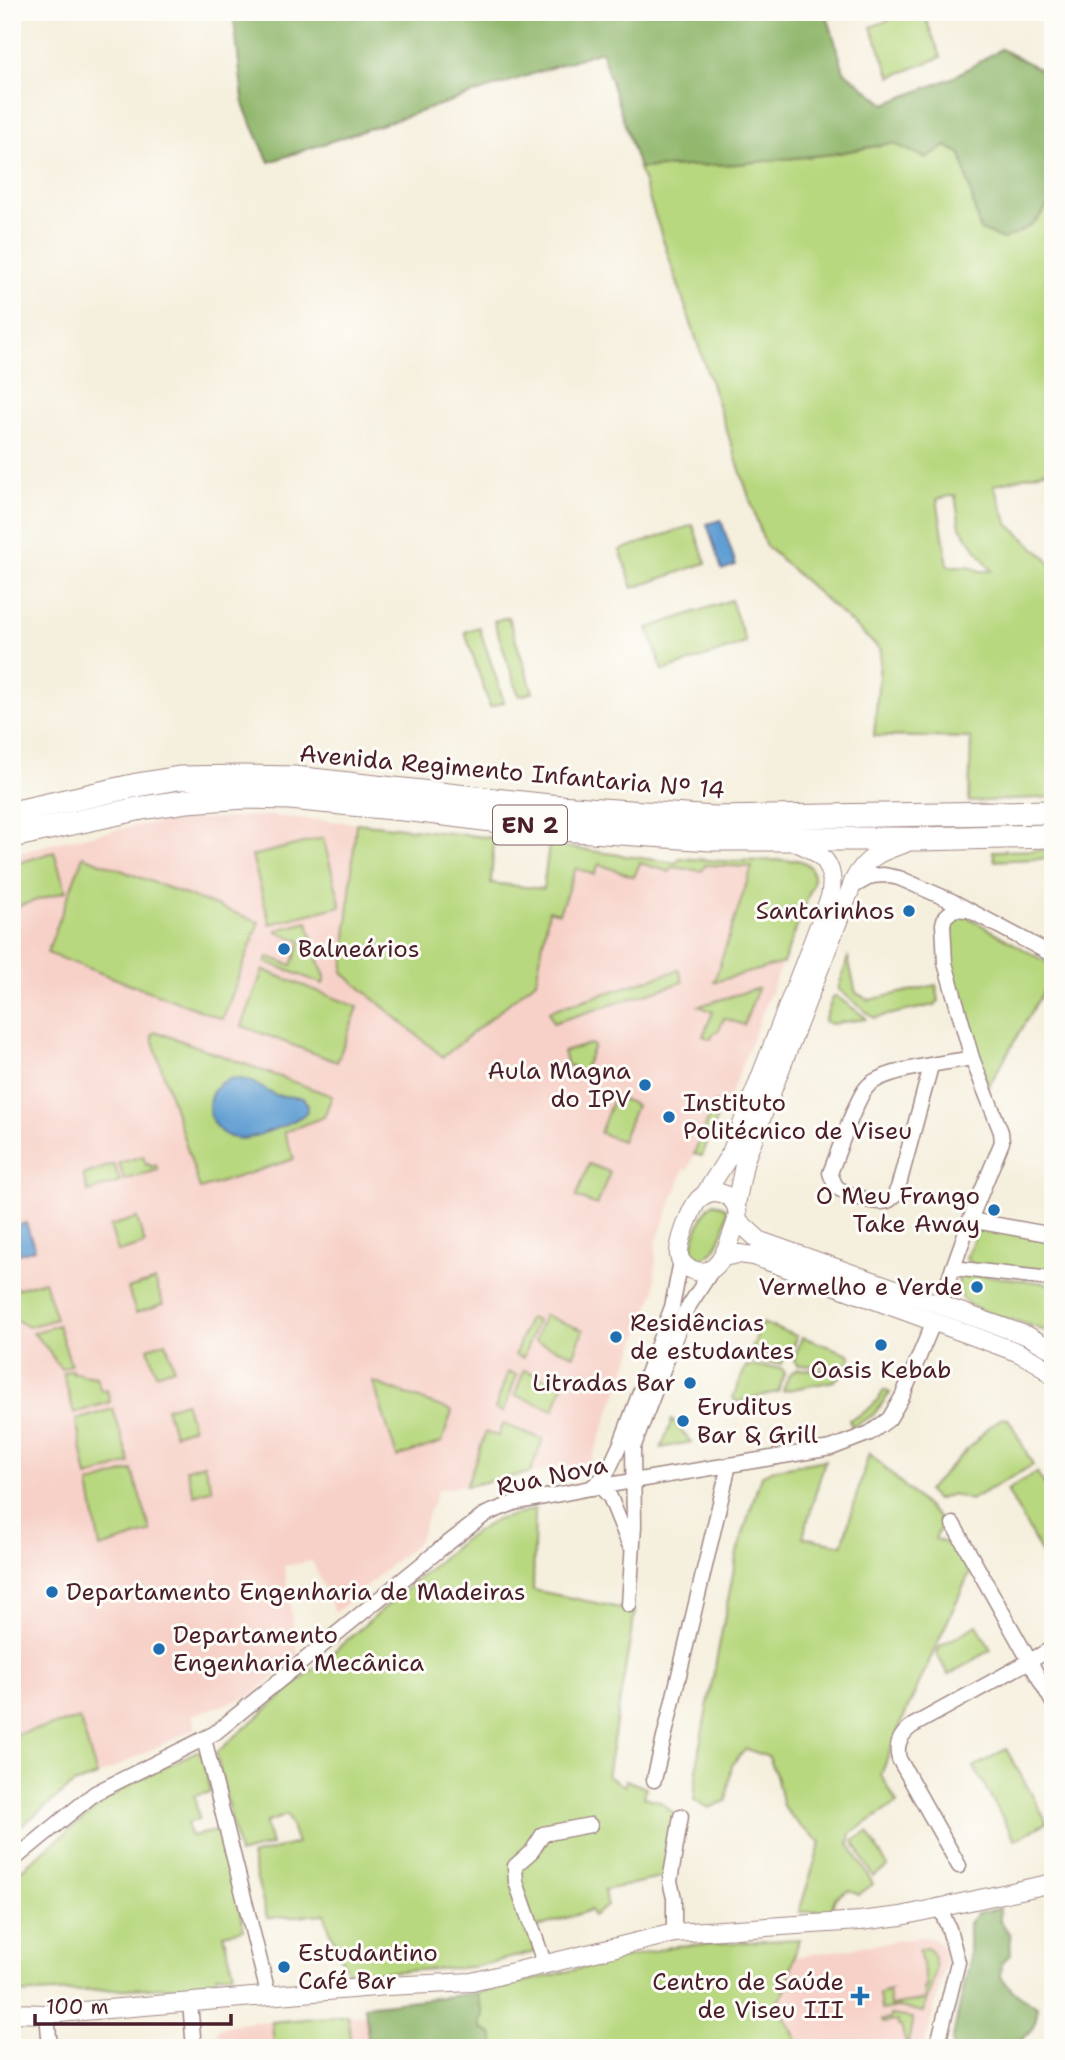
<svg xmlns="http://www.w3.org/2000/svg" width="1065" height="2060" viewBox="0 0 1065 2060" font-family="'Shantell Sans',sans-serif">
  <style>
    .built { fill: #f7d1c8 }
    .green { fill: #b8d87f; stroke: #817c55; stroke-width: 2; fill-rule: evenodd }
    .forest { fill: #92b86e; stroke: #6e6c4c; stroke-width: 2 }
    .water { fill: #619fd3; stroke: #565f7f; stroke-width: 2 }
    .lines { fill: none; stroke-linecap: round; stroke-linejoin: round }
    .minor-casing { stroke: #a08784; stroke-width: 17 }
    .tertiary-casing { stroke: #a08784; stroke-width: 20 }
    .primary-casing { stroke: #a08784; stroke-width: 25 }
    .minor { stroke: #fff; stroke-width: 14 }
    .tertiary { stroke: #fff; stroke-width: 18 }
    .primary { stroke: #fff; stroke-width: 23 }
    .poi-dot { fill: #1f6fb2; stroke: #fdfcf7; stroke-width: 2.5 }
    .labels { text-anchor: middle; stroke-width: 6; stroke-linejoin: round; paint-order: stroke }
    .shield { fill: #fdfcf7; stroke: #806168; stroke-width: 2 }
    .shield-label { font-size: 23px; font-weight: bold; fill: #4a1f2b }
    .street-label { font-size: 24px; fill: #4a1f2b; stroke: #fdfcf7 }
    .poi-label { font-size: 24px; fill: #4a1f2b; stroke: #fdfcf7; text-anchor: start }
  </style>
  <rect width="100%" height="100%" fill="#fdfcf7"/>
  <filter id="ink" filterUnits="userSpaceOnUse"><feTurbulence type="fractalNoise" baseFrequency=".0143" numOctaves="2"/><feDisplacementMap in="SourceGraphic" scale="14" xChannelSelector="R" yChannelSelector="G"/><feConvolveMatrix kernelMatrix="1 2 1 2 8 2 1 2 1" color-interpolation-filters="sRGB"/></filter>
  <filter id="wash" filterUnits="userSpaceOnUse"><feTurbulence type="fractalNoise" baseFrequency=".00686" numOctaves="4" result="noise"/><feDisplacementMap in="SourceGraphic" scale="28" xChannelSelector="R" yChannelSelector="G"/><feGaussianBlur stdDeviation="1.57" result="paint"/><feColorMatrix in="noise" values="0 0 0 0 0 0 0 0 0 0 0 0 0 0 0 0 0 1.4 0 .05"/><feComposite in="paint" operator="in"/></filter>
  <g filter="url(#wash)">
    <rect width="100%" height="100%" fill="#f5efdd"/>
    <g class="built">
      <path d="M270,816L356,823L343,973L532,982L549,845L676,863L680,858L722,861L797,860L805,862L811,867L814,875L813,884L726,1106L715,1102L688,1170L684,1169L656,1243L655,1291L591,1462L438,1490L418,1542L335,1613L312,1561L284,1566L298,1656L251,1696L192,1715L196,1728L97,1776L80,1719L12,1735V855L51,844L139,825L179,820Z"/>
      <path d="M921,1937L932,1938L940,1944L944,1950L946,1962L924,2048H801L777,2003L785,1991L794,1957Z"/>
      <path d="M366,2014L369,2048H219L217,2030L233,2024Z"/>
    </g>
    <g class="green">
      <path d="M909,12H923L941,57L891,77L871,27Z"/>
      <path d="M892,143L926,158L946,146L961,153L980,229L1048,206L1053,196V469L994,485L1008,524L1045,557L1053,567V797L969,802L971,738L874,736L881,650L765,545L639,168L738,164L833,154ZM955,495L960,527L992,571H979L969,566H948L937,499Z"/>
      <path d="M693,525L706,563L633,588L620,550Z"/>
      <path d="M731,600L746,643L663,671L648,628Z"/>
      <path d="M508,617L533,692L519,696L494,621Z"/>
      <path d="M479,627L504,702L490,707L465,632Z"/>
      <path d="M356,823L494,838L491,883L543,889L549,845L676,863L680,858L722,861L797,860C811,863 814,871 813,884L783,963L714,982L752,867L705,865L702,871L672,867L670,872L640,863L634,877L599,864L594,875L576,868L559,913L549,910L536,981L443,1057L343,973Z"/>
      <path d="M323,838L341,906L270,924L252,856Z"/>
      <path d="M1053,850V858L995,861L993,851Z"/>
      <path d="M54,852L66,891L12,908V865Z"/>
      <path d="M83,856L259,922L223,1019L47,953Z"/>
      <path d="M955,914L964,915L1053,966V994L1044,990L988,1087L949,963L945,928Z"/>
      <path d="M308,922L317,959L325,976L323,984L266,962L268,957L292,965L301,941L277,932V930Z"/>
      <path d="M848,958L856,993L869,1000L936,985L939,1001L934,1005L874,1018L838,989Z"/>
      <path d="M263,970L358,1007L337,1062L242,1026Z"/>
      <path d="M679,970L683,982L553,1023L549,1011Z"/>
      <path d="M758,988L744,1025L724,1018L718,1032L714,1033L711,1039L703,1036L713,1012L699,1006Z"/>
      <path d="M836,996L865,1017L866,1019L831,1024L824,1021L833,997Z"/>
      <path d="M157,1032L332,1096L324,1117L284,1132L294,1159L200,1189L152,1038L153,1033Z"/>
      <path d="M590,1044L594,1046L583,1072L567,1065L563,1052Z"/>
      <path d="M614,1096L636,1105L622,1141L600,1133Z"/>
      <path d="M715,1102L722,1105L702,1156L694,1154Z"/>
      <path d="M143,1156L146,1165L149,1164L151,1167L156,1165L158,1170L124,1180L119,1163Z"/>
      <path d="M114,1164L120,1182L88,1192L83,1175Z"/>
      <path d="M589,1164L610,1172L597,1205L576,1197Z"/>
      <path d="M714,1203L726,1208C730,1220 714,1269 694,1255C689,1244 703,1209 714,1203Z"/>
      <path d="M137,1218L145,1244L118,1252L110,1226Z"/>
      <path d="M979,1226L1053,1239V1275L973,1265L966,1258Z"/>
      <path d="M963,1273L1053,1284V1335C1030,1321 983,1316 966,1302C958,1294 955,1281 963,1273Z"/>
      <path d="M155,1280L163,1304L136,1313L128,1289Z"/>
      <path d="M44,1281L56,1319L28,1327L12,1317V1290Z"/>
      <path d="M544,1315L583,1330L574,1355L535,1341Z"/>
      <path d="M529,1318L537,1321L523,1358L515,1355Z"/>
      <path d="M762,1323L797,1336L790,1358L785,1359L781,1364L747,1361Z"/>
      <path d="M58,1325L71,1365L61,1369L45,1346L33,1333Z"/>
      <path d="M802,1337L849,1354L851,1358L847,1367L797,1365L794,1360Z"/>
      <path d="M166,1342L174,1368L156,1374L148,1348Z"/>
      <path d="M746,1366L781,1368L785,1373L778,1392L736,1402L733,1398Z"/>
      <path d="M797,1369L846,1371L834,1381L783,1391L789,1375Z"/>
      <path d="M72,1370V1373H80L81,1375L96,1377L101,1391L107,1390L110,1402L74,1413L63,1373Z"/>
      <path d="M524,1370L563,1385L554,1410L515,1395Z"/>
      <path d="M508,1372L517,1375L503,1412L495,1409Z"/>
      <path d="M373,1382L452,1411L442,1442L397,1457Z"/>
      <path d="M884,1390L890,1393L873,1415L852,1427L849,1420C865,1414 876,1405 884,1390Z"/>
      <path d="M185,1402L193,1428L174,1434L166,1408Z"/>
      <path d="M113,1409L130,1463L87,1477L76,1420Z"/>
      <path d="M1002,1418L1008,1419L1011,1423L1033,1465L970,1500L952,1494L936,1500L927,1491L988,1428Z"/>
      <path d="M672,1420L691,1442L661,1448Z"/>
      <path d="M503,1424L543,1439L530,1473L466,1486L486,1432L498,1436Z"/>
      <path d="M869,1453L943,1522L935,1539L957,1547L970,1572L901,1723L881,1775L897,1803L851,1833L849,1843L873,1884L858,1895L852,1891L848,1890L835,1898L831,1911L799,1912L821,1842L799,1825L783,1806L776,1775L769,1757L746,1749L732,1764L726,1801L709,1808L694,1800L699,1750L737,1553L761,1476L771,1470L825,1460L803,1537L842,1545Z"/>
      <path d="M204,1464L212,1489L194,1495L186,1469Z"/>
      <path d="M132,1470L151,1532L100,1548L89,1484Z"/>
      <path d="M1037,1472L1053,1500V1574L1007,1490Z"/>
      <path d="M535,1509L533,1590L635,1611L607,1776L625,1786L626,1780L646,1788L644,1797L659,1801L678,1817L665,1877L604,1890L607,1906L593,1916L591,1910L529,1930L535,1952L472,1967L348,1974L327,1923L325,1914L267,1918L251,1856L297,1843L287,1815L265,1823L271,1845L239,1854L216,1753L463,1540L496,1520Z"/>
      <path d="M977,1625L991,1650L948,1675L937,1654L939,1647Z"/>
      <path d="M80,1719L97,1776L74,1784L12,1833V1735Z"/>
      <path d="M1006,1749L1047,1822L1015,1840L974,1767Z"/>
      <path d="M197,1751L201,1752L211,1792L194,1796L199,1819L187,1823L190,1836L222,1830L244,1930L223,1934L234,1973L216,1975L217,1985L12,1994V1877L105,1801L136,1781Z"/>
      <path d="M868,1832L888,1867L873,1876L853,1841Z"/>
      <path d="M799,1939L785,1991L777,2003L801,2048H496L492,2034L482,2029L480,2022L483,2015L477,1993L675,1946Z"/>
      <path d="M928,1948C945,1964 928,1993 923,2012L899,2007L881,2010L879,1994L884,1993V1991L890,1990L888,1992L890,2006L926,2000L924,1988L927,1987L919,1949Z"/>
      <path d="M348,2015L351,2048H274L272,2022Z"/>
      <path d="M890,2015L913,2018L907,2048L901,2026H898V2021L883,2023L882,2020L890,2019Z"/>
    </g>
    <g class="forest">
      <path d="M233,12H826L844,71L885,104L952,78L1001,49L1053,76V196C1040,222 1029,229 1003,239L980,230L961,154L946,146L926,158L892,143L833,154L738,164L639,168L601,51L269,162L244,107Z"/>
      <path d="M1000,1908V1920L1010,1935L1011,1954L1002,1962L1001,1977L1011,1989L1038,2008C1036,2017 1035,2028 1028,2034C1010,2053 977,2048 953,2048L952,2041L969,1964V1923L977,1914Z"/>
      <path d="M477,1993L483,2015L480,2022L482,2029L492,2034L496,2048H369L365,2006Z"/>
    </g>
    <g class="water">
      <path d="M721,520L736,565L722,570L707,524Z"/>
      <path d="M235,1078L250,1081L275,1095L303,1098L308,1105L306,1113C296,1121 283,1126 272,1130C260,1134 247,1141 235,1138C202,1132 199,1083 235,1078Z"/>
      <path d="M26,1223L35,1249L15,1255L12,1246V1227Z"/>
    </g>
  </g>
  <g filter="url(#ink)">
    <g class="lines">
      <g class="minor-casing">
        <g id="minor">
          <path d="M850,888L872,876L884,875L899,878L952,901L1053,955"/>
          <path d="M931,1066L898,1188C896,1191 895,1196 892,1198C882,1209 847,1194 836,1187L830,1173C838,1154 855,1100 867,1087C883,1069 947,1063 972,1058"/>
          <path d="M970,1220L1053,1235"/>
          <path d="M953,1268L1051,1279"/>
          <path d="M940,1304L970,1220L1002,1142L1001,1132L972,1058L945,963L943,924L945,917L954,909L966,910"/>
          <path d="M601,1487L610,1497L629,1544"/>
          <path d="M591,1488L606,1475L621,1443L672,1307L681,1261"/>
          <path d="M953,1524L1053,1703"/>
          <path d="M629,1605L634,1526L633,1448L685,1312L714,1267"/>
          <path d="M204,1739L269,1997"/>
          <path d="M654,1780L729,1465"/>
          <path d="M12,1861L95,1793L215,1733L439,1550L486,1514L514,1503L591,1488L831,1448L870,1433L889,1419L902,1397L934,1321"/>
          <path d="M959,1866L899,1759C895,1745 901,1734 912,1726L1053,1648"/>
          <path d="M674,1933V1898L670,1881L681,1816"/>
          <path d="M545,1965L516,1882L515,1866L532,1851L543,1834L590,1825"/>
          <path d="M190,2003L194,2048"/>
          <path d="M47,2014L50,2048"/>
          <path d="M937,2048L958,1962L949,1929L939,1906"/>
        </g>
      </g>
      <g class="tertiary-casing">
        <g id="tertiary">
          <path d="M713,1192C729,1193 740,1203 737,1220C730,1239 721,1281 693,1270C686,1268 680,1262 679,1255C678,1243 691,1208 699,1199C703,1195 708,1193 713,1192Z"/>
          <path d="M705,1194L731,1153L830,897C837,863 822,853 793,841"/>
          <path d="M736,1204L745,1160L854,880C865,858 881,851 904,844"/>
          <path d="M737,1220L760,1241L1008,1329L1028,1336L1053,1350"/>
          <path d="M723,1257L739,1254L754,1256L1017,1352L1038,1363L1053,1376"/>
          <path d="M12,2013L47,2014L387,1986L472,1982L674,1933L860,1921L901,1916L1053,1883"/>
        </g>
      </g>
      <g class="primary-casing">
        <g id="primary">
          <path d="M12,813L137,785L179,778L241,777L294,778L559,807L714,818L1053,812"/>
          <path d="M12,836L142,808L188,801L245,797L290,798L413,810L561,829L711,839H918L1053,836"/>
        </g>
      </g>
      <use href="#minor" class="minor"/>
      <use href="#tertiary" class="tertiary"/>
      <use href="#primary" class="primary"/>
    </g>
  </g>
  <g class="poi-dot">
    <circle cx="909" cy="911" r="7"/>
    <circle cx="284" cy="949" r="7"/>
    <circle cx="645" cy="1085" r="7"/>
    <circle cx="669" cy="1117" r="7"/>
    <circle cx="994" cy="1210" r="7"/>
    <circle cx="977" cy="1287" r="7"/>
    <circle cx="616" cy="1337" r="7"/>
    <circle cx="881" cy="1345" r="7"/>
    <circle cx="690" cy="1383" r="7"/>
    <circle cx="683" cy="1421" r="7"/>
    <circle cx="52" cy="1592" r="7"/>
    <circle cx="159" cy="1649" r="7"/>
    <circle cx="284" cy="1967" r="7"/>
    <path d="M856.5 1985.5h7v7h7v7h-7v7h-7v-7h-7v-7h7z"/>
  </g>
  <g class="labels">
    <rect class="shield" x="493" y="805.5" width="74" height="39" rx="5"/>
    <g class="shield-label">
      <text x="530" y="833">EN 2</text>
    </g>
    <g class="street-label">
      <text transform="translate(512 772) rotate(5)" y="8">Avenida Regimento Infantaria Nº 14</text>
      <text transform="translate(552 1476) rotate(-12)" y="8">Rua Nova</text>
    </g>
    <g class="poi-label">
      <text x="895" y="919" text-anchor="end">Santarinhos</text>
      <text x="298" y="957">Balneários</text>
      <text x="631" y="1079" text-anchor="end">Aula Magna<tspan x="631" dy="28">do IPV</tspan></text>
      <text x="683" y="1111">Instituto<tspan x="683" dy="28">Politécnico de Viseu</tspan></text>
      <text x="980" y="1204" text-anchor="end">O Meu Frango<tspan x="980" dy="28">Take Away</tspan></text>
      <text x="963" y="1295" text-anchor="end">Vermelho e Verde</text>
      <text x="630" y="1331">Residências<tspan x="630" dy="28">de estudantes</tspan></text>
      <text x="881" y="1378" text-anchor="middle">Oasis Kebab</text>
      <text x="676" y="1391" text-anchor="end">Litradas Bar</text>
      <text x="697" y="1415">Eruditus<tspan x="697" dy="28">Bar &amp; Grill</tspan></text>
      <text x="66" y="1600">Departamento Engenharia de Madeiras</text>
      <text x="173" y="1643">Departamento<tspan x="173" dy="28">Engenharia Mecânica</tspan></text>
      <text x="298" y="1961">Estudantino<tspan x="298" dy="28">Café Bar</tspan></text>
      <text x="844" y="1990" text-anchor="end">Centro de Saúde<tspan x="844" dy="28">de Viseu III</tspan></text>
    </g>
  </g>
  <rect width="1065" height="2060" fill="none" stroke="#fdfcf7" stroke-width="42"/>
  <path d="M35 2014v10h196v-10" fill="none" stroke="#4a1f2b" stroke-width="3.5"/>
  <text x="46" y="2014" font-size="21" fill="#4a1f2b" stroke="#fdfcf7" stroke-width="5" paint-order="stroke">100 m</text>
</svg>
